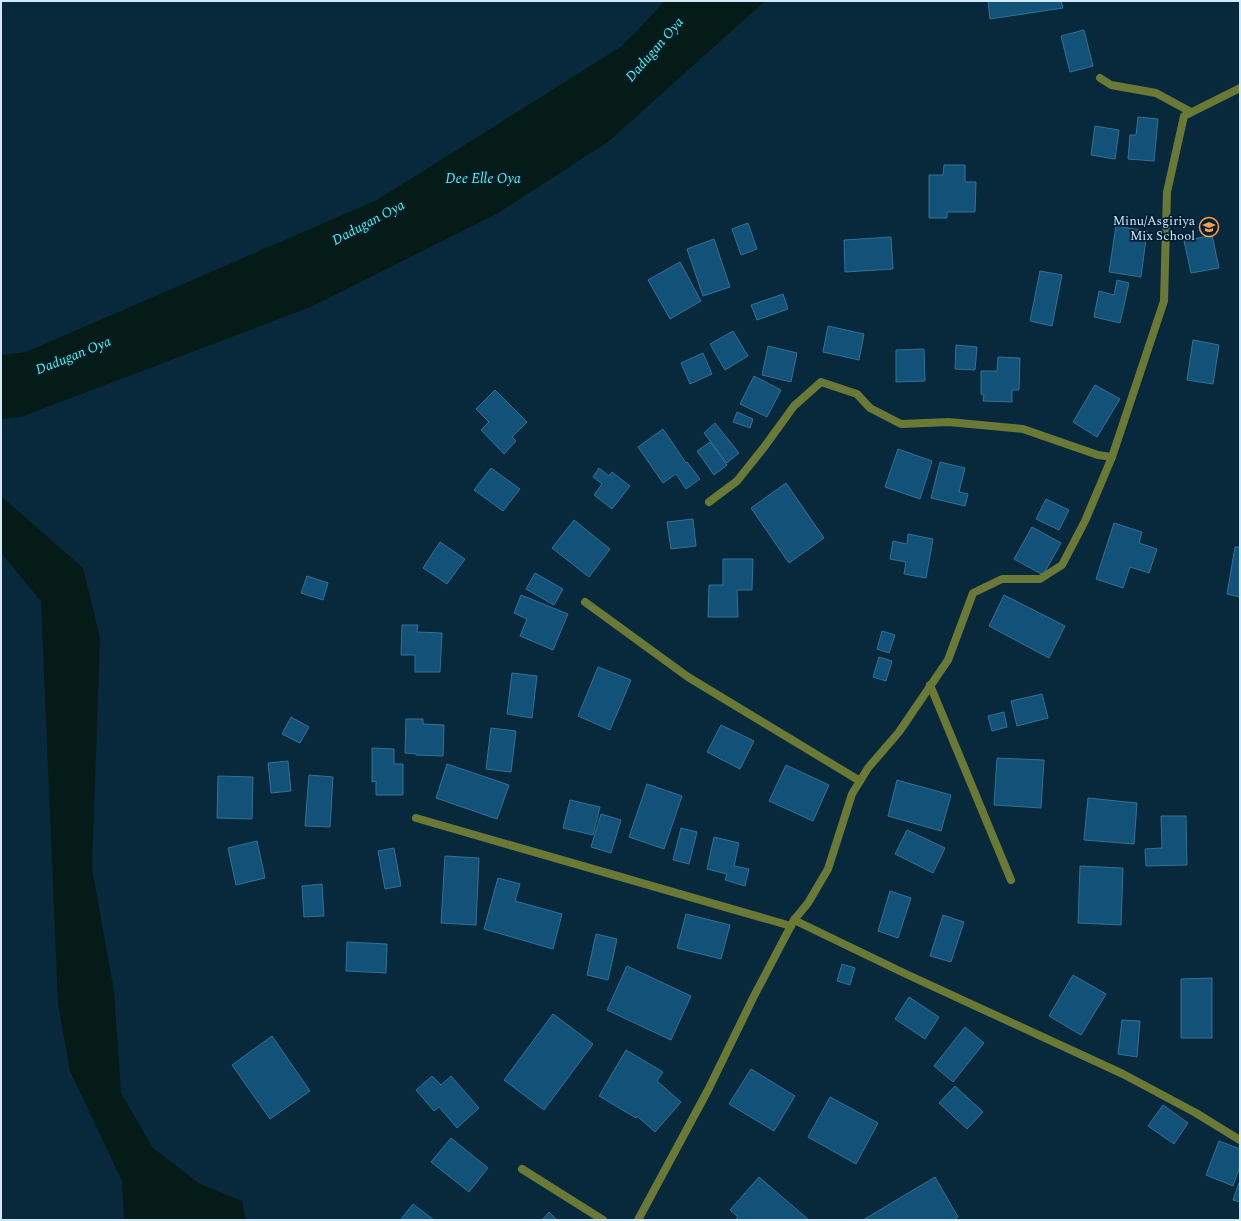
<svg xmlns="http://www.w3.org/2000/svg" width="1241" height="1221" viewBox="0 0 1241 1221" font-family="Spectral,serif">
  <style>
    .water { fill: #051b17 }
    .building { fill: #135278; stroke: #357097 }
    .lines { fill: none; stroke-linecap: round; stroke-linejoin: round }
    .service { stroke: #6b7936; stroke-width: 8 }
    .minor { stroke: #6b7936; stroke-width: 8 }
    .labels { text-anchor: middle; stroke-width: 3.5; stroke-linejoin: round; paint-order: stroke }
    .poi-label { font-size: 13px; fill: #d1e9fa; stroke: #001e32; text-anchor: end }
    .water-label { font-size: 14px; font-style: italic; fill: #4ff9de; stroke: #001e32 }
  </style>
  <rect width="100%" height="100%" fill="#08283c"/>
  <g class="water">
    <path d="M665,1H765L608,142L498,213L313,306L21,417L1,419V355L26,352L377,200L622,46Z"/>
    <path d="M1,496L83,568L100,638L92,869L114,991L121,1093L153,1148L200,1184L242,1201L246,1220H124L122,1181L70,1071L58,1004L41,601L1,553Z"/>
  </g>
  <g class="building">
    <path d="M988,1H1061L1063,8L990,19Z"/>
    <path d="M1084,30L1093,66L1070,72L1061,36Z"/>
    <path d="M1138,117L1158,119L1154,161L1128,159L1130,135H1136Z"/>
    <path d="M1095,126L1119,130L1115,159L1091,155Z"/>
    <path d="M944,165H965V182H976L975,212H947V218H929V175H943Z"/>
    <path d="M748,223L757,249L741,255L732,229Z"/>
    <path d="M1116,226L1147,231L1141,277L1109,272Z"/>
    <path d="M1212,235L1219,268L1191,273L1184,241Z"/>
    <path d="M891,237L893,269L845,272L844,240Z"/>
    <path d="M714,239L730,287L703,296L687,249Z"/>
    <path d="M680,262L701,301L670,319L648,280Z"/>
    <path d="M1040,271L1062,275L1052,326L1030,321Z"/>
    <path d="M1117,280L1129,283L1120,323L1094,317L1099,291L1114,295Z"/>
    <path d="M783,294L788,309L757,320L751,305Z"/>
    <path d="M828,326L864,334L859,360L823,352Z"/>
    <path d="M733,331L748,356L725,370L710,344Z"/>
    <path d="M1193,340L1219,345L1213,384L1187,380Z"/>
    <path d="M956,345L977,347L975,370L955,369Z"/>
    <path d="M768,346L797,353L791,382L762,375Z"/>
    <path d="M924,349L925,381L896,382V350Z"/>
    <path d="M703,353L712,374L690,384L681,363Z"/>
    <path d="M998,357L1020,358L1019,390H1012V402L983,401L984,395L981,394V371H997Z"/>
    <path d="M754,376L781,390L767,417L740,404Z"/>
    <path d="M1095,385L1120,399L1097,437L1073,422Z"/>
    <path d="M495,390L527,422L512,437L516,441L504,454L481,430L489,422L476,409Z"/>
    <path d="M737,412L753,419L750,428L733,422Z"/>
    <path d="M715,423L739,453L727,463L704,433Z"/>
    <path d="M663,429L686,463L687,462L700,479L686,489L676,474L663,483L638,447Z"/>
    <path d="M710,442L727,465L714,475L697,451Z"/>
    <path d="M898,449L932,461L920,499L885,487Z"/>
    <path d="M940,462L965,468L959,492L968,494L965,506L931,498Z"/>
    <path d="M491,468L520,489L503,511L474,490Z"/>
    <path d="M599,468L609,476L612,472L630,486L612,509L594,495L602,484L593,477Z"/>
    <path d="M786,483L824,538L789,563L751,508Z"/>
    <path d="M1046,499L1069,510L1059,530L1036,519Z"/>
    <path d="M693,519L696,546L671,549L667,522Z"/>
    <path d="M574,520L610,549L589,577L552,548Z"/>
    <path d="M1114,523L1142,532L1139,543L1157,549L1149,573L1130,567L1123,588L1096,579Z"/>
    <path d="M1032,527L1061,543L1043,575L1014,559Z"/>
    <path d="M908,534L933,539L926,578L904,574L906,562L890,559L893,541L907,544Z"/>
    <path d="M440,542L465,559L447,584L423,568Z"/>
    <path d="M1235,547H1240V597L1227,594Z"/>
    <path d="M723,559H753L752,590H737L738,617H708L709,585H723Z"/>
    <path d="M535,573L563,589L554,605L526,589Z"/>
    <path d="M307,576L328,583L323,600L301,593Z"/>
    <path d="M521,595L568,614L553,650L520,636L527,619L514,613Z"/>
    <path d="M1004,595L1065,626L1049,658L989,626Z"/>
    <path d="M402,625H418L417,632L442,633L440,672H415V655H401Z"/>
    <path d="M882,631L895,635L889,653L877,649Z"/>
    <path d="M879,657L892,661L886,681L873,677Z"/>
    <path d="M598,667L631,680L610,730L578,716Z"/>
    <path d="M512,673L537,676L532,718L507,714Z"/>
    <path d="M1042,694L1048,718L1017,726L1011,701Z"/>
    <path d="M1004,712L1007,727L992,731L988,716Z"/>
    <path d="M291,717L309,727L300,743L282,734Z"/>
    <path d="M406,719H423V724L444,725L443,756L416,755V754L405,753Z"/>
    <path d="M721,725L754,741L740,769L707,752Z"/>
    <path d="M491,728L516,731L511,772L486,769Z"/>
    <path d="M372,748L394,749V764H403V795H376V781L372,782Z"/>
    <path d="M997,758L1044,760L1041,808L994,805Z"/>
    <path d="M288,761L291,791L271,793L268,763Z"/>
    <path d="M447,764L509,785L497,819L436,798Z"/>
    <path d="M786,765L829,785L813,821L769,801Z"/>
    <path d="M309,775L333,777L330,827L305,826Z"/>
    <path d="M218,776L253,777L252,819L217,818Z"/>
    <path d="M897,780L951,795L941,831L888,816Z"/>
    <path d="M647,784L682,796L664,849L629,837Z"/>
    <path d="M1088,798L1137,803L1134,844L1084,840Z"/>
    <path d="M570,800L600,807L593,835L563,828Z"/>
    <path d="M601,814L621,820L611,853L591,847Z"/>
    <path d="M1161,816H1186L1187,865L1146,866L1145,849L1162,848Z"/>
    <path d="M681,828L697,832L689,864L673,860Z"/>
    <path d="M907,830L945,848L933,873L895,854Z"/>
    <path d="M714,837L739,843L734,866L749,869L745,886L725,880L727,874L707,869Z"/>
    <path d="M257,841L265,878L236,885L228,848Z"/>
    <path d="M394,848L401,886L385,889L378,851Z"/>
    <path d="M445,856L479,858L476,925L441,923Z"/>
    <path d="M1080,866L1123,868L1121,925L1078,923Z"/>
    <path d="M498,878L520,884L515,901L562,914L553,949L484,929Z"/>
    <path d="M322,884L324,916L304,917L302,886Z"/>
    <path d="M890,891L911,898L898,938L878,931Z"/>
    <path d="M686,914L730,925L721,959L677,948Z"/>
    <path d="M943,915L964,922L951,962L930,956Z"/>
    <path d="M596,934L617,939L608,980L587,975Z"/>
    <path d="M347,942L387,944L386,973L346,971Z"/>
    <path d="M842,964L855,968L850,985L837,981Z"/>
    <path d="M627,966L691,996L671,1040L607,1010Z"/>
    <path d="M1073,975L1106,994L1081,1035L1049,1016Z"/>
    <path d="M1212,978V1038H1181V979Z"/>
    <path d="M909,997L939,1017L925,1039L895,1019Z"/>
    <path d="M553,1014L593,1044L544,1110L504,1080Z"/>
    <path d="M1122,1020L1140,1021L1137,1057L1118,1054Z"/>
    <path d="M965,1027L984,1043L953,1082L934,1066Z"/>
    <path d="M272,1036L310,1091L270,1119L232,1065Z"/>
    <path d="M626,1050L663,1072L657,1081L681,1102L655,1132L637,1116L636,1118L599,1096Z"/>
    <path d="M751,1069L795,1096L774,1131L729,1104Z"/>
    <path d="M432,1076L441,1085L451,1076L479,1108L457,1128L439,1107L434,1111L416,1090Z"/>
    <path d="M955,1086L983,1112L967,1129L939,1103Z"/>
    <path d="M830,1097L878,1123L856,1164L808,1137Z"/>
    <path d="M1163,1105L1188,1123L1174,1144L1148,1126Z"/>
    <path d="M451,1138L488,1168L469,1192L431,1162Z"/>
    <path d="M1219,1141L1240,1149V1166L1233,1186L1206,1175Z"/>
    <path d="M759,1177L809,1220H735L738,1217L730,1210Z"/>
    <path d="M935,1177L958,1217L953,1220H863Z"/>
    <path d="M1240,1180V1202L1233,1200Z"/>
    <path d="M413,1204L434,1220H402L401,1219Z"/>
    <path d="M549,1212L557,1220H542Z"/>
  </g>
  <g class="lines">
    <g class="service">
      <path d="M1100,78L1111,85L1156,93L1191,112"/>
      <path d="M709,502L737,481L765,446L794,406L821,382L857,394L870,408L901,424L949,422L1023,429L1098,455L1112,457"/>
      <path d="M585,602L688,677L860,781"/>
      <path d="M930,685L1011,880"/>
      <path d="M416,818L791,926"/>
      <path d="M522,1169L603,1220"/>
    </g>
    <g class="minor">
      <path d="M794,920L906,974L1123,1074L1196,1113L1240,1140"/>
      <path d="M638,1220L708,1090L754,996L794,920L808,903L828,869L852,794L868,768L899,732L948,660L973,593L1002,579H1040L1062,565L1085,521L1112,457L1164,301L1167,192L1184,116L1240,88"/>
    </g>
  </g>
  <defs>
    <g id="school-ring" transform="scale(1)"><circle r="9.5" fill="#001e32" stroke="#fa9f4e" stroke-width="1.5"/><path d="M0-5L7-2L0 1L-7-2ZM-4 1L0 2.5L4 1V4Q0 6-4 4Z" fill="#fa9f4e"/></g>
  </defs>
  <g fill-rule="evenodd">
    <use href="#school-ring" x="1209" y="227"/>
  </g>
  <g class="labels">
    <g class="poi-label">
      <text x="1195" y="225">Minu/Asgiriya<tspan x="1195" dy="15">Mix School</tspan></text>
    </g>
    <g class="water-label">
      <text transform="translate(654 49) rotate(-49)" y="5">Dadugan Oya</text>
      <text x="483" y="183">Dee Elle Oya</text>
      <text transform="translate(368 222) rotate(-28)" y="5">Dadugan Oya</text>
      <text transform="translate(73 355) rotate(-22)" y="5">Dadugan Oya</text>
    </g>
  </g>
  <rect width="1241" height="1221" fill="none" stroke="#d1e9fa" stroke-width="4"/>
</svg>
